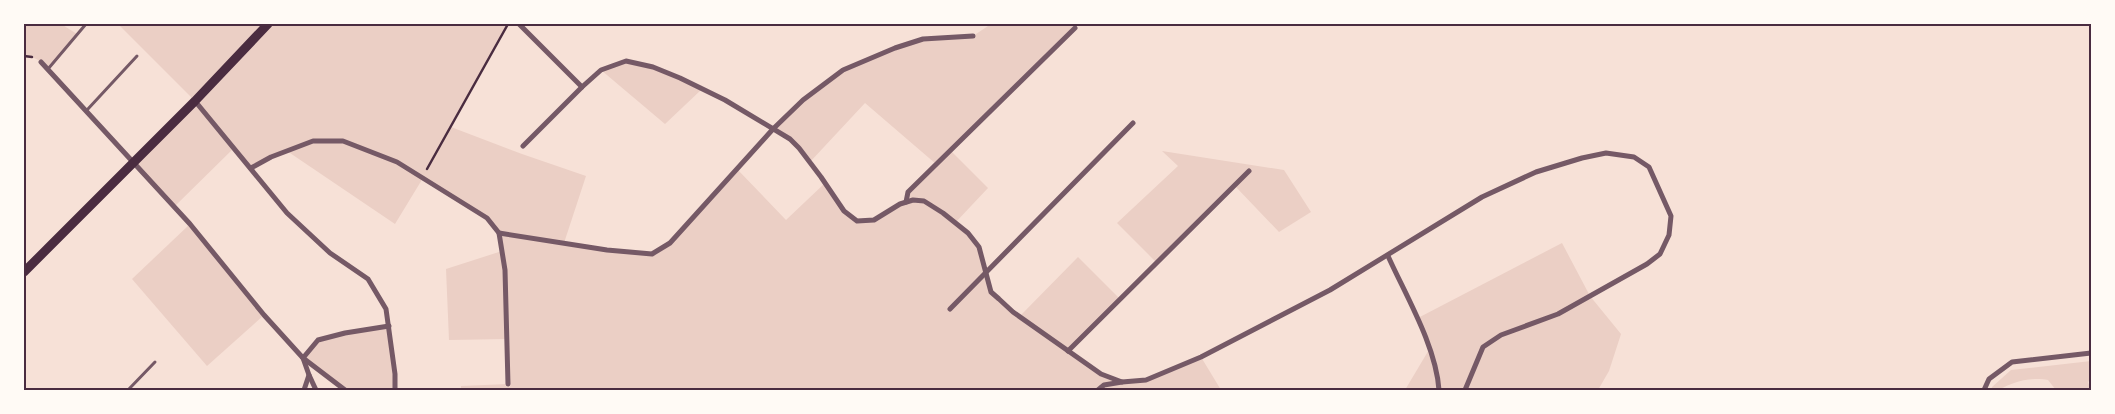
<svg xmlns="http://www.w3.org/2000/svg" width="2115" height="414" viewBox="0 0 2115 414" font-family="'Archivo Narrow',sans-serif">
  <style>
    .green { fill: #ebcfc5 }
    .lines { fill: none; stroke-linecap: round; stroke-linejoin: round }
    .path { stroke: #4a2c40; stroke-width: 2.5 }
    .service { stroke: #755966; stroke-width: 3 }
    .minor { stroke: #755966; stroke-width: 5 }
    .secondary { stroke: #4a2c40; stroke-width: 9 }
    .neatline { fill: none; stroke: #4a2c40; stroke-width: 2 }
  </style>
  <rect width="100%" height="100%" fill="#f7e1d7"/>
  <g class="green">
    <path d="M24,24H61L77,34L48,69C41,61 34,56 24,56Z"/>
    <path d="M118,24H508L451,127L522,154L586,176L564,243L652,254L670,243L737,169L786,220L825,183C857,232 856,226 906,202V197L936,164L865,103L810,162L799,148L773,129L803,100L843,70L923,39L973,36L991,24H1071L1075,28L951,151L988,188L955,223L979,247L991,292L1020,316L1078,257L1120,299L1068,351C1079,359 1090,370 1103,375C1138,391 1168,371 1201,357L1221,390H461V386L508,384L507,339L449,340L446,269L502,251L499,233L488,218L423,178L395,224L287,151L251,168L234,148L175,206L135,162L195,101Z"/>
    <path d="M626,61L653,67L702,89L665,124L601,70Z"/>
    <path d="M1162,151L1284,170L1311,212L1279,232L1235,186L1157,263L1117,223L1178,166Z"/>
    <path d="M190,224L264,315L207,366L132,279Z"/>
    <path d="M1562,243L1590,296L1621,334L1609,371L1598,390H1405L1430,348L1416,319Z"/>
    <path d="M389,326L395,390H345L303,358L318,340Z"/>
    <path d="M2091,361V379L2088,382L2091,390H2056L2048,380C2038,378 2024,379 2014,383C2005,386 2001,390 1991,390L1992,387L2011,370Z"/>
  </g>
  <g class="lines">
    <g class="path">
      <path d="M24,56L32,57"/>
      <path d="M427,169L508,24"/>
    </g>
    <g class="service">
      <path d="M48,69L86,24"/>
      <path d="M87,110L137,56"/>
      <path d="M128,390L155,362"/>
    </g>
    <g class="minor">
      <path d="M519,24L582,87"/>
      <path d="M41,62L190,224L264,315L303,358L345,390"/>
      <path d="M195,101L287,213L330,253L368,279L386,309L395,374V390"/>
      <path d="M523,146L582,87L601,70L626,61L653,67L680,78L725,100L790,139L799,148L821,177L844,211L857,221L874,220L900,204L913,200L924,201L943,213L968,233L979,247L991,292L999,299L1013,312L1101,374L1122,382L1146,380L1201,357L1330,290L1482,197L1536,172L1582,158L1606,153L1634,157L1649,167L1671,216L1669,235L1660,254L1647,264L1558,314L1501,335L1483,347L1465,390"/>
      <path d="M251,168L271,157L313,141H343L397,162L487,218L499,233L505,270L508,384"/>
      <path d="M906,202L908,192L1075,28"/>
      <path d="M499,233L607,250L652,254L670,243L773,129L803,100L843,70L895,48L923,39L973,36"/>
      <path d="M1388,256C1406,296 1436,346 1439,390"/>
      <path d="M950,309L1133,123"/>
      <path d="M1068,351L1249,171"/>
      <path d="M303,358L318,340L345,333L389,326"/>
      <path d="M303,358L309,375L304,390"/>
      <path d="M309,375L316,390"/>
      <path d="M1098,390L1104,385L1122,382"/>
      <path d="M1984,390L1989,379L2012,362L2091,353"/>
    </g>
    <path class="secondary" d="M24,272L195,101L268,24"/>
  </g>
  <rect width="2115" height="414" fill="none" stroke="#fffaf5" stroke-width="50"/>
  <rect x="25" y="25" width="2065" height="364" class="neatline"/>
</svg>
